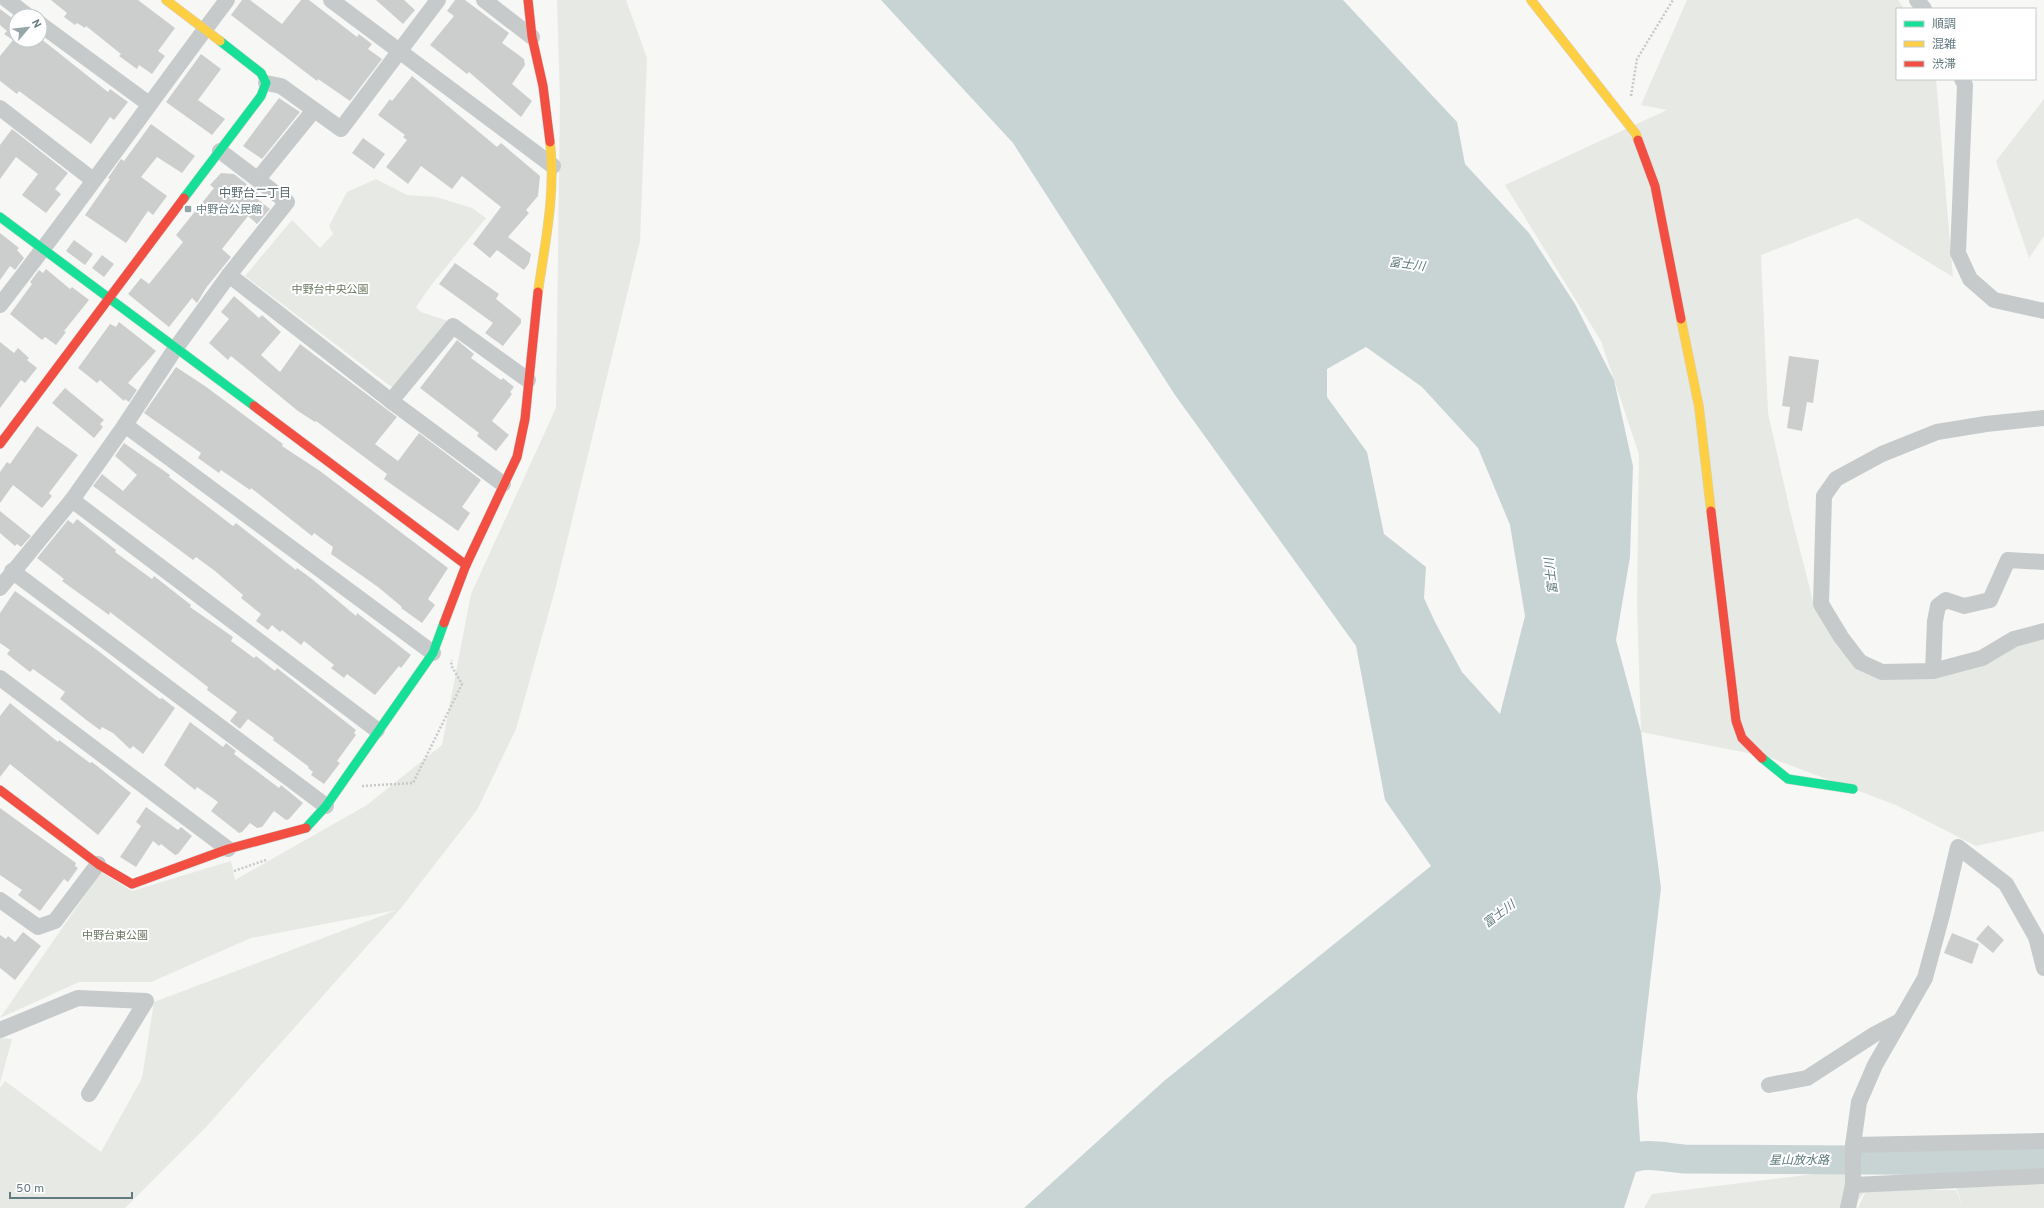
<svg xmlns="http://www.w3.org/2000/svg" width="2044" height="1208" viewBox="0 0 2044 1208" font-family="Overpass,'Noto Sans JP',sans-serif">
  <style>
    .green { fill: #e6e9e4 }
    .water { fill: #c8d4d4; fill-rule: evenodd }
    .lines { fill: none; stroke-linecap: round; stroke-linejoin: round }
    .river { stroke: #c8d4d4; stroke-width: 29 }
    .building { fill: #cccece }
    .fast-casing { stroke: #d2d3d3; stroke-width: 10 }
    .slow-casing { stroke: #d2d3d3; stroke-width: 10 }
    .jam-casing { stroke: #d2d3d3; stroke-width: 10 }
    .path { stroke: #c7c8c9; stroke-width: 2.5; stroke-dasharray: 2 2; stroke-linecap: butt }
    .street { stroke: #c7cacb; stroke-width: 16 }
    .fast { stroke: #16e098; stroke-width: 9 }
    .slow { stroke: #ffcf43; stroke-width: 9 }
    .jam { stroke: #f24e42; stroke-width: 9 }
    .poi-dot { fill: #97a6a9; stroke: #fff; stroke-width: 1.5 }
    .labels { text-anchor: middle; stroke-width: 4; stroke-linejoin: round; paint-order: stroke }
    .poi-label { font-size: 11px; fill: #637a80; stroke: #fff; text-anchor: start }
    .park-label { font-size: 11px; fill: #6b7862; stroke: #fff }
    .neighbourhood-label { font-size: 12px; fill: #55666b; stroke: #fff }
    .water-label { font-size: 12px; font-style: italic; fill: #5e797b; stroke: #fff }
  </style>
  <rect width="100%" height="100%" fill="#f7f7f6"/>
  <g class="green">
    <path d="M557,0H626L647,58L640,241L555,590L516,729L477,810L401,908L206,1127L125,1208H0V1088L5,1081L101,1152L142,1078L154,1002L397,910L251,938L151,982H79L0,1018L101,872L132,891L231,861L235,880L367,805L442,745L471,594L556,408L560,100Z"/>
    <path d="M1687,0H1898L1904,9H1897V79H1936L1953,277L1857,218L1761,255L1768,413L1790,511L1815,609L1887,675L2017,644L2044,639V831L1976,846L1896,805L1768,757L1641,732L1637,604L1639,454L1601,341L1505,185L1667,110L1641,105Z"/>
    <path d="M2044,99V236L2029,258L1996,161Z"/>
    <path d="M376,179L407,195L436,197L472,208L486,218L432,284L416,307L421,312L448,321L393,388L245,276L292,220L320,248L333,234L329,226L347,192Z"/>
    <path d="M0,1038L12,1039L0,1083Z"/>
    <path d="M1839,1171L1867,1189L1956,1190L1963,1207L1954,1181L2044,1180V1208H1858L1866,1191L1851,1208H1644L1652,1194Z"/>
  </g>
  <path class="water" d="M881,0H1343L1457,122L1465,164L1529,233L1575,304L1614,380L1633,466L1630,557L1616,640L1641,732L1661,888L1637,1096L1641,1156L1624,1208H1024L1164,1081L1431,866L1385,800L1356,646L1175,395L1013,143ZM1366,347L1422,387L1478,448L1510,525L1525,616L1500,714L1462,672L1435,622L1424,598L1426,567L1384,534L1367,452L1327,397V369Z"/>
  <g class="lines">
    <path class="river" d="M1576,1208C1591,1183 1609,1161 1641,1156C1654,1154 1670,1158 1684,1159L2044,1161"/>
  </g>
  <g class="building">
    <path d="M51,0H138L175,28L158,51L165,56L152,74L139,65L137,69L119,56L121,54L86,26L85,28L77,23L75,25L64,17L67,13Z"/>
    <path d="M242,0H250L282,24L301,0H309L357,37L359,34L372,44L368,49L382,59L350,101L318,79L317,81L231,15Z"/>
    <path d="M376,0H404L415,10L403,24Z"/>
    <path d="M455,0H465L509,33L502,43L524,59L525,65L512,84L532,101L521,117L469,72L467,74L430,45L454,16L447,11Z"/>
    <path d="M0,9L16,21V40H40V38L108,92L110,89L128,102L114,120L110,117L91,144L19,91L17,94L0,81V56L13,40L4,34L7,31L0,25Z"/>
    <path d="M201,54L221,69L198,100L225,119L212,135L166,102Z"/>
    <path d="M412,76L497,147L501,143L540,176L538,196L526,210L529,213L508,237L531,254L529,263L524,270L497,250L490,258L473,244L501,207L462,176L452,189L421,166L408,184L386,167L407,140L403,137L405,135L378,115L390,99L392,101Z"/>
    <path d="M279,98L300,112L262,159L243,146Z"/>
    <path d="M151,124L195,156L182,173L157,157L141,177L167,196L153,215L148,211L126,243L85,215L110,179L108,178L121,159L124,161Z"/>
    <path d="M12,129L68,173L55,189L61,194L46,213L22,195L38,174L16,157L0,179V145Z"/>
    <path d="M363,138L385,154L374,169L352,153Z"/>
    <path d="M221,173L234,174L258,193L255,197L270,209L257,224L248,216L222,249L231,257L206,288L197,303L192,298L169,327L128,294L141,278L149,284L183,242L176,235L214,188L210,185Z"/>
    <path d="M0,233L19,248L17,250L24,258L15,270L10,266L0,280Z"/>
    <path d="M74,240L93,254L85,265L66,251Z"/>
    <path d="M102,255L114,264L104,277L92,268Z"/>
    <path d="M455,263L499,294L496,299L521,319V323L503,346L485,333L493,323L439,284Z"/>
    <path d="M46,269L70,289L72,287L89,300L64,331L66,332L56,345L45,337L42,340L10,314L32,284L30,282L39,270L43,273Z"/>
    <path d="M234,296L259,318L262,315L281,332L261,355L280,372L300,344L397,417L375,444L398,461L419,433L481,480L462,507L470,513L458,531L384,479L387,474L316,421L315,422L298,411L231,356L228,360L209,343L229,319L221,312Z"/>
    <path d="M119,322L156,351L128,383L137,390L129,402L125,399L124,401L100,380L97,383L78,368L110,324L116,327Z"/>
    <path d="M457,340L474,354L471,358L501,380L503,378L514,387L510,392L512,394L492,421L509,435L496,451L477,436L479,433L420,388Z"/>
    <path d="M0,342L14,353L18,348L29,358L27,360L37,368L25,383L21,380L0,408Z"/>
    <path d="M1789,356L1819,360L1813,403L1807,402L1802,431L1787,428L1790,407L1782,406Z"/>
    <path d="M176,367L205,386L283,444L282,446L320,471L448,568L428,599L435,605L422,623L401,608L402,607L378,587L331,554L333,547L314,533L312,536L251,488L250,490L221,470L219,473L198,458L201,453L144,413Z"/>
    <path d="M65,388L104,420L100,424L103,427L94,438L52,403Z"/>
    <path d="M37,426L78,455L49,493L52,496L42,508L13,485L0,503V472L7,462L10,464Z"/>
    <path d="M124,443L170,475L169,477L233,526L236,523L296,570L297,568L312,579L356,616L357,613L411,655L401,668L399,666L375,695L347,674L344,678L331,668L334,665L304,641L301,645L282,630L280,632L272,625L268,630L256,621L261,614L241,598L243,595L215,571L196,557L193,560L93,486L102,474L123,491L137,475L115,456Z"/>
    <path d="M0,511L31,536L21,547L17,544L15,546L0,533Z"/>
    <path d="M77,519L116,550L115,552L152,579L154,576L191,605L190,607L233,637L231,641L254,658L256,656L275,671L277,668L356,730L354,733L356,735L337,761L340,763L324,784L311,775L313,772L308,768L309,767L273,740L274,738L248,719L240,729L230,721L237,712L207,690L208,687L110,612L109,615L80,594L62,581L64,579L37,558L68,520L73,524Z"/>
    <path d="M15,591L97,650L160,699L162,698L175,708L143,754L133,746L130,749L113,733L102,727L100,730L85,719L60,699L65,692L33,669L30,672L7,654L10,650L0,643V613Z"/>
    <path d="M10,703L58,742L59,740L90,763L92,762L131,793L98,835L10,764L0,777V716Z"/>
    <path d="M190,722L223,747L226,743L236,751L234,754L279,788L281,785L303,803L289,819L286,820L274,811L262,827L257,828L250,823L242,832L239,833L211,811L218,802L197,787L195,790L164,765Z"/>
    <path d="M146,807L178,830L181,827L192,836L178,854L175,855L161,844L159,846L153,841L136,867L120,857L141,826L136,822Z"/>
    <path d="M0,808L76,863L75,866L78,868L68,882L64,879L40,911L18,895L22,890L0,875Z"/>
    <path d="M1988,925L2004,940L1993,953L1976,939Z"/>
    <path d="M23,932L41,946L15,980L0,968V935L6,939L8,936L15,942Z"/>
    <path d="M1952,933L1979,944L1972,964L1944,953Z"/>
  </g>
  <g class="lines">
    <g class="fast-casing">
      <g id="fast">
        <path d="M184,198L261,96L266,83L261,73L220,41"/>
        <path d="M0,217L254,406"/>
        <path d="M1762,758L1788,779L1853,789"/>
        <path d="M306,828L326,806L433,653L444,623"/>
      </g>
    </g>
    <g class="slow-casing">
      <g id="slow">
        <path d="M166,0L220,41"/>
        <path d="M1531,0L1636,134L1638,140"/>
        <path d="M538,292C545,243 556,192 550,142"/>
        <path d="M1681,319L1699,407L1711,511"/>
      </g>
    </g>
    <g class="jam-casing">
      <g id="jam">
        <path d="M528,0L532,37L543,86L550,142"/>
        <path d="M1638,140L1655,186L1681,319"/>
        <path d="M254,406L466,565"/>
        <path d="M0,444L184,198"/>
        <path d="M1711,511L1736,721L1742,738L1762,758"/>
        <path d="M444,623L466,565L517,457L525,419L538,292"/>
        <path d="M0,790L98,864L132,884L228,849L306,828"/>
      </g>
    </g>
    <g class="path">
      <path d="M1631,96L1637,59L1673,0"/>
      <path d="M362,786L413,783L462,684L451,665L452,660"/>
      <path d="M234,871L266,860"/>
    </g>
    <g class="street">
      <path d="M7,0L28,16"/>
      <path d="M331,0L553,166"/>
      <path d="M484,0L532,37"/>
      <path d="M1917,0L1924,9"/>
      <path d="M40,24L149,104"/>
      <path d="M1962,79L1965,85L1958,253L1970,279L1994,300L2044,311"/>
      <path d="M266,83L281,86L341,129L438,0"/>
      <path d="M0,108L93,180"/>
      <path d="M258,179L314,110"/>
      <path d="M229,275L391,401L503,484"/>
      <path d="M0,305C78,205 151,101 227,0"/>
      <path d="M391,401L453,326L528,380"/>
      <path d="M2044,418L1986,424L1937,432L1882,454L1836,479L1824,496L1821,604L1841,637L1860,662L1882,672L1933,671L1982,658L2014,639L2044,631"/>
      <path d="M125,425L433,653"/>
      <path d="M72,500L377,730"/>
      <path d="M12,571L326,806"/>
      <path d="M0,588L72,500L125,425L175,349L229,275L287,202L220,151"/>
      <path d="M1933,671L1935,621L1938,606L1946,600L1964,606L1990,600L2008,560L2044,562"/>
      <path d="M0,678L228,849"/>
      <path d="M0,900L38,927L55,921L98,864"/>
      <path d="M0,1030L78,998L146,1001L89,1094"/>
      <path d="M1769,1085L1807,1078L1875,1034L1900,1021"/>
      <path d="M1853,1145L2044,1141"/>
      <path d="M1853,1185L2044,1176"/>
      <path d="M1848,1208L1853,1185V1145L1859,1102L1875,1065L1925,978L1942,915L1958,847L2006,884L2036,937L2044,968"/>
    </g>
    <use href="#fast" class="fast"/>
    <use href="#slow" class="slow"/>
    <use href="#jam" class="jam"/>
  </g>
  <rect class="poi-dot" x="184" y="205" width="8" height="8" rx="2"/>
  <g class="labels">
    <g class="poi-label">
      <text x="196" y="213">中野台公民館</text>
    </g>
    <g class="park-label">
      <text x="330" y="293">中野台中央公園</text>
      <text x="115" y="939">中野台東公園</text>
    </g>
    <g class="neighbourhood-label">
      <text x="255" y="197">中野台二丁目</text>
    </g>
    <g class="water-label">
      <text transform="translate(1407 264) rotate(8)" y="4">富士川</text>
      <text transform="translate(1551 576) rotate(-97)" y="4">富士川</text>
      <text transform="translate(1499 914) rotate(-37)" y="4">富士川</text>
      <text x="1799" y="1164">星山放水路</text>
    </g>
  </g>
  <rect x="1896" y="8" width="140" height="72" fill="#ffffff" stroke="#c1cacc"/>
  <rect x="1904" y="21" width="20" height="6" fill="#16e098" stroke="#c1cacc"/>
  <text x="1932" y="28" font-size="12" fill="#637a80">順調</text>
  <rect x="1904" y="41" width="20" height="6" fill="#ffcf43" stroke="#c1cacc"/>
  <text x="1932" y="48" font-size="12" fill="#637a80">混雑</text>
  <rect x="1904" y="61" width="20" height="6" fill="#f24e42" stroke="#c1cacc"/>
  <text x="1932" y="68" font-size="12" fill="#637a80">渋滞</text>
  <g transform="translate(28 28) rotate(62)"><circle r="19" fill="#ffffff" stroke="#c1cacc"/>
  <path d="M0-3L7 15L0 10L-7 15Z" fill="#97a6a9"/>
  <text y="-6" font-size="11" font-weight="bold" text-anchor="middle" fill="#637a80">N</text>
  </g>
  <path d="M10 1192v6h122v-6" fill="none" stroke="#637a80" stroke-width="2"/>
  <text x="16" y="1192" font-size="12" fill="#637a80" stroke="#ffffff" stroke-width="3" paint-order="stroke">50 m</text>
</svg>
